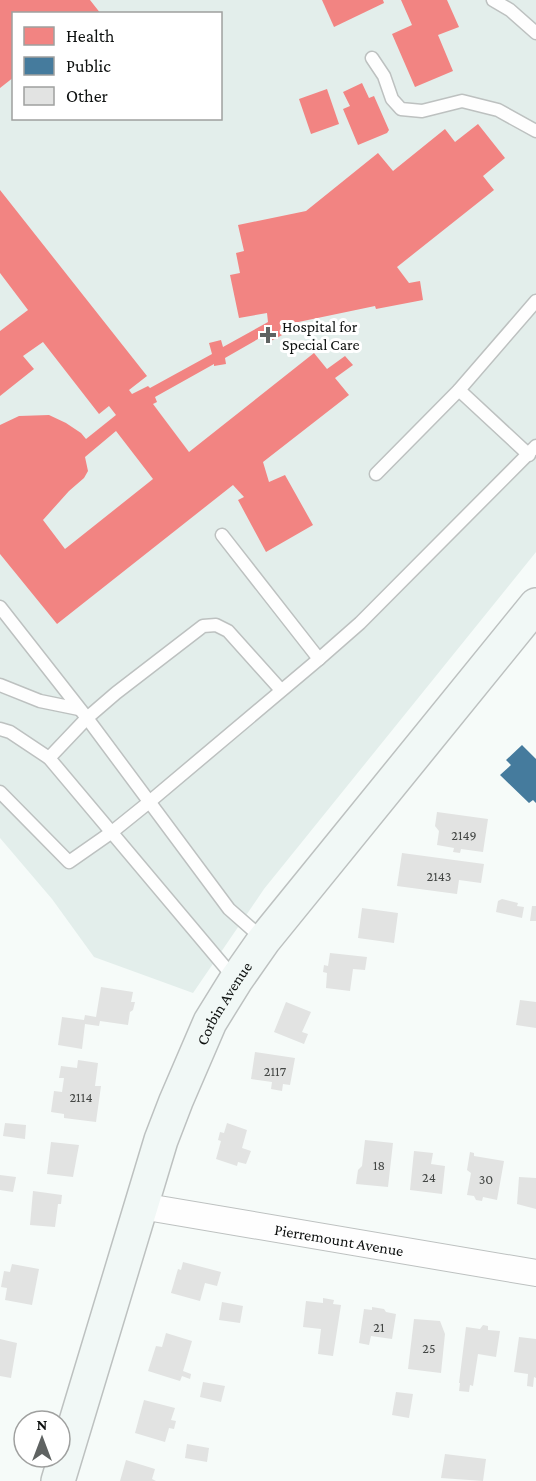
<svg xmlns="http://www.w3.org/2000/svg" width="536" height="1481" viewBox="0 0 536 1481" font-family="'Crimson Pro',serif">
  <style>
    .built { fill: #e3eeeb; fill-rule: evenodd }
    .health { fill: #f28482; fill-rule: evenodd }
    .public { fill: #457b9d }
    .building { fill: #e2e3e2 }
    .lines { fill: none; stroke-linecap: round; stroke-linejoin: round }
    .service-casing { stroke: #bdc1c0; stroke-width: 15 }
    .minor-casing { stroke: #bdc1c0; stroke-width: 28 }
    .secondary-casing { stroke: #bdc1c0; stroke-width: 36 }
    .service { stroke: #fefefe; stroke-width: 12 }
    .minor { stroke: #fefefe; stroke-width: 26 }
    .secondary { stroke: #f1f8f6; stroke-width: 33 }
    .poi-dot { fill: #5f6362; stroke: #fff; stroke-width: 2 }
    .labels { text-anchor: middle; stroke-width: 6; stroke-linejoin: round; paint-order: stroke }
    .number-label { font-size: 14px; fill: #434644 }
    .poi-label { font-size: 16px; fill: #0e1110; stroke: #fff; text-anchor: start }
    .street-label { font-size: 16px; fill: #0e1110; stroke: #fff }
  </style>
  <rect width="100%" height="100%" fill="#f6fbf9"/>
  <path class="built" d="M0,0H536V552L264,889L193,993L94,957L52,899L0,838ZM14,14H220V118H14Z"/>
  <g class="health">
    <path d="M0,0H90L101,14H14V77L0,88Z"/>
    <path d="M322,0H383L384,3L334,27Z"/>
    <path d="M401,0H447L459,27L438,35L453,71L415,87L392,34L412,25Z"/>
    <path d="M362,83L369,98L374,96L389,130L387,133L358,145L343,109L350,106L343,92Z"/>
    <path d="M327,89L339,124L311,134L299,99Z"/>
    <path d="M478,124L505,158L483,176L494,190L397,267L409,283L420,281L423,300L376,309L375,306L284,325L286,333L269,342L265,335L225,358L226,364L214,366V364L155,397L157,402L153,404L189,452L314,353L327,369L345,356L353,365L335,378L349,395L263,462L269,482L285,475L313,525L266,552L238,500L244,497L233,485L57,624L0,554V425L19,416L49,415L66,423L81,433L86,439L116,415L109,406L99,414L43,342L23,356L34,369L0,396V331L28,310L0,273V190L147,376L129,390L132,394L148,386L150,388L212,354L209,343L221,340L223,347L268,322L267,313L239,318L230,275L240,273L236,253L244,251L238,225L306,211L378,153L393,171L445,129L455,142ZM116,431L153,479L65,549L43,520L69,491L84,478L88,471L85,457Z"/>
  </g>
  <path class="public" d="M522,745L536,759V803L533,800L529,803L500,775L511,765L506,760Z"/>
  <g class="building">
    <path d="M437,812L488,819L483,852L461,849L460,853L453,852L454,848L437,845L439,831L435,826Z"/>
    <path d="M402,853L484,864L481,883L459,880L457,894L397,886Z"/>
    <path d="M502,899L518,903L517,906L524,907L522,918L496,912L498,901Z"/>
    <path d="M532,906H536V921H530Z"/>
    <path d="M362,908L398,913L394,943L358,938Z"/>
    <path d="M330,953L367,957L365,970L353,969L350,991L326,988L327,973L323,972L324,965L328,966Z"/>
    <path d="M101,987L133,992L131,1002H135L133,1010L130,1012L128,1025L100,1021L99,1026L85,1024L82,1049L58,1045L62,1017L84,1020L85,1015L96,1017Z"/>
    <path d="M520,1000L536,1002V1028L516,1025Z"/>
    <path d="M286,1002L311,1012L302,1032L308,1034L304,1044L274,1032Z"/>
    <path d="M255,1052L295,1058L290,1085L283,1084L282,1091L271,1089L272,1082L251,1079Z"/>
    <path d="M78,1060L98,1063L95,1086H101L96,1122L64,1118V1114L51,1112L54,1091L62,1092L64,1078H59L61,1066L77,1068Z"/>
    <path d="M5,1123L26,1125L25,1139L3,1136Z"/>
    <path d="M227,1123L247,1130L242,1148L251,1151L246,1164L238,1162L237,1166L216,1159L221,1141L218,1140L220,1132L224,1133Z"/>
    <path d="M365,1140L393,1143L388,1187L356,1184L358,1170L362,1166Z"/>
    <path d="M51,1142L79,1145L73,1177L47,1174Z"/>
    <path d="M414,1151L433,1153L431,1164L445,1166L442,1194L410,1190Z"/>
    <path d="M470,1152L474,1153V1156L504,1161L497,1200L483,1197L482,1201L476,1200L474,1196L467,1195L471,1173L467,1170Z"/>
    <path d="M0,1175L16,1177L13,1192L0,1190Z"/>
    <path d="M519,1177L536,1178V1209L517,1204Z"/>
    <path d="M33,1191L62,1195L61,1204H58L55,1227L30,1225Z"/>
    <path d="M183,1262L221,1272L217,1286L205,1283L200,1301L171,1293L178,1269L181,1270Z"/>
    <path d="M12,1264L39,1269L32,1305L5,1300L7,1288L1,1287L4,1271L10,1272Z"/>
    <path d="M323,1298L334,1300L333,1304L341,1305L333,1356L318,1354L321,1329L303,1327L306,1301L323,1303Z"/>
    <path d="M222,1302L243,1306L240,1323L219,1320Z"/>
    <path d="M372,1307L384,1309L386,1312L396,1314L392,1339L371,1336L369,1345L359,1343L364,1309L372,1310Z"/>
    <path d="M414,1319L440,1321L445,1334L441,1373L408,1369Z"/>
    <path d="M483,1325L488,1326V1330L500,1331L496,1357L478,1354L473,1386L470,1385L469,1392L459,1391L460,1383H459L466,1327L480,1329Z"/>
    <path d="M166,1333L192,1341L183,1371L191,1374L190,1379L182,1376L180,1381L148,1371L156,1346L162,1347Z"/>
    <path d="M519,1337L536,1339V1378L534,1377L533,1387L527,1386L528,1374L514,1372Z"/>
    <path d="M0,1339L17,1343L11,1378L0,1376Z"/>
    <path d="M203,1382L225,1386L221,1402L200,1397Z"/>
    <path d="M396,1392L413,1394L409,1418L392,1415Z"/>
    <path d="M144,1400L175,1408L171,1420L176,1421L174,1429L169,1428L165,1442L135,1433Z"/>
    <path d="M187,1444L209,1448L207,1462L185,1458Z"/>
    <path d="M445,1454L486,1459L483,1481L441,1478Z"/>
    <path d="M126,1460L155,1469L152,1479L156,1481H120Z"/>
  </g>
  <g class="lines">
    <g class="service-casing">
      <g id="service">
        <path d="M493,0L510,10L536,33"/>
        <path d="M372,58L384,76L392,99L401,109L422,111L462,101L498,110L536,131"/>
        <path d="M459,390L529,455"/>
        <path d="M376,474L459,390L536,301"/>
        <path d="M222,535L319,659"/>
        <path d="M0,607L87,718L229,909L263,939"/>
        <path d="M0,685L40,701L79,709"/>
        <path d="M0,729L10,732L49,758L235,979"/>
        <path d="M49,758L87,718L116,693L203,626L216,625L228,631L281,690"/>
        <path d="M0,792L69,862L112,832L148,803L319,659L360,623L536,446"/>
      </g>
    </g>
    <g class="minor-casing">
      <g id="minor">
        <path id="s1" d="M141,1206L536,1273"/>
      </g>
    </g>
    <g class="secondary-casing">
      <g id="secondary">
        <path id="s2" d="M58,1481L161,1140L176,1101L210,1022L236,980L264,940L536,605"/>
      </g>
    </g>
    <use href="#service" class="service"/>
    <use href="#minor" class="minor"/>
    <use href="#secondary" class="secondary"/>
  </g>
  <path class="poi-dot" d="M265 326h6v6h6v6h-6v6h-6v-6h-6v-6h6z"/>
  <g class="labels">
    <g class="number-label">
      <text x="464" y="840">2149</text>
      <text x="439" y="881">2143</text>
      <text x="275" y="1076">2117</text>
      <text x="81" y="1102">2114</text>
      <text x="379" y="1170">18</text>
      <text x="429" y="1182">24</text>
      <text x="486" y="1184">30</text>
      <text x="379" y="1332">21</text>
      <text x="429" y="1353">25</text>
    </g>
    <g class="poi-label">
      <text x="282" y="332">Hospital for<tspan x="282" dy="18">Special Care</tspan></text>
    </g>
    <g class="street-label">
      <text dy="6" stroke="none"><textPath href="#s2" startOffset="507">Corbin Avenue</textPath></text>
      <text dy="6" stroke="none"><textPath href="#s1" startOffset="201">Pierremount Avenue</textPath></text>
    </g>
  </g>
  <rect x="12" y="12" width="210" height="108" fill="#ffffff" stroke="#9fa09f" stroke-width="1.5"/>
  <rect x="24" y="27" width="30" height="18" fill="#f28482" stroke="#9fa09f" stroke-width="1.5"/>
  <text x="66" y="42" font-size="18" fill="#0e1110">Health</text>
  <rect x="24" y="57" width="30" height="18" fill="#457b9d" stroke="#9fa09f" stroke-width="1.5"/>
  <text x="66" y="72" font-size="18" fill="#0e1110">Public</text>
  <rect x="24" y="87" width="30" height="18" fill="#e2e3e2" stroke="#9fa09f" stroke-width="1.5"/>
  <text x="66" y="102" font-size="18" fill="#0e1110">Other</text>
  <g transform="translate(42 1439)"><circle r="28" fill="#ffffff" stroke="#9fa09f" stroke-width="1.5"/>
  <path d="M0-4.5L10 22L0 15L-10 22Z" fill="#5f6362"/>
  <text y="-9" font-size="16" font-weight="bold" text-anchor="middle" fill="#0e1110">N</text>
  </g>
</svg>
